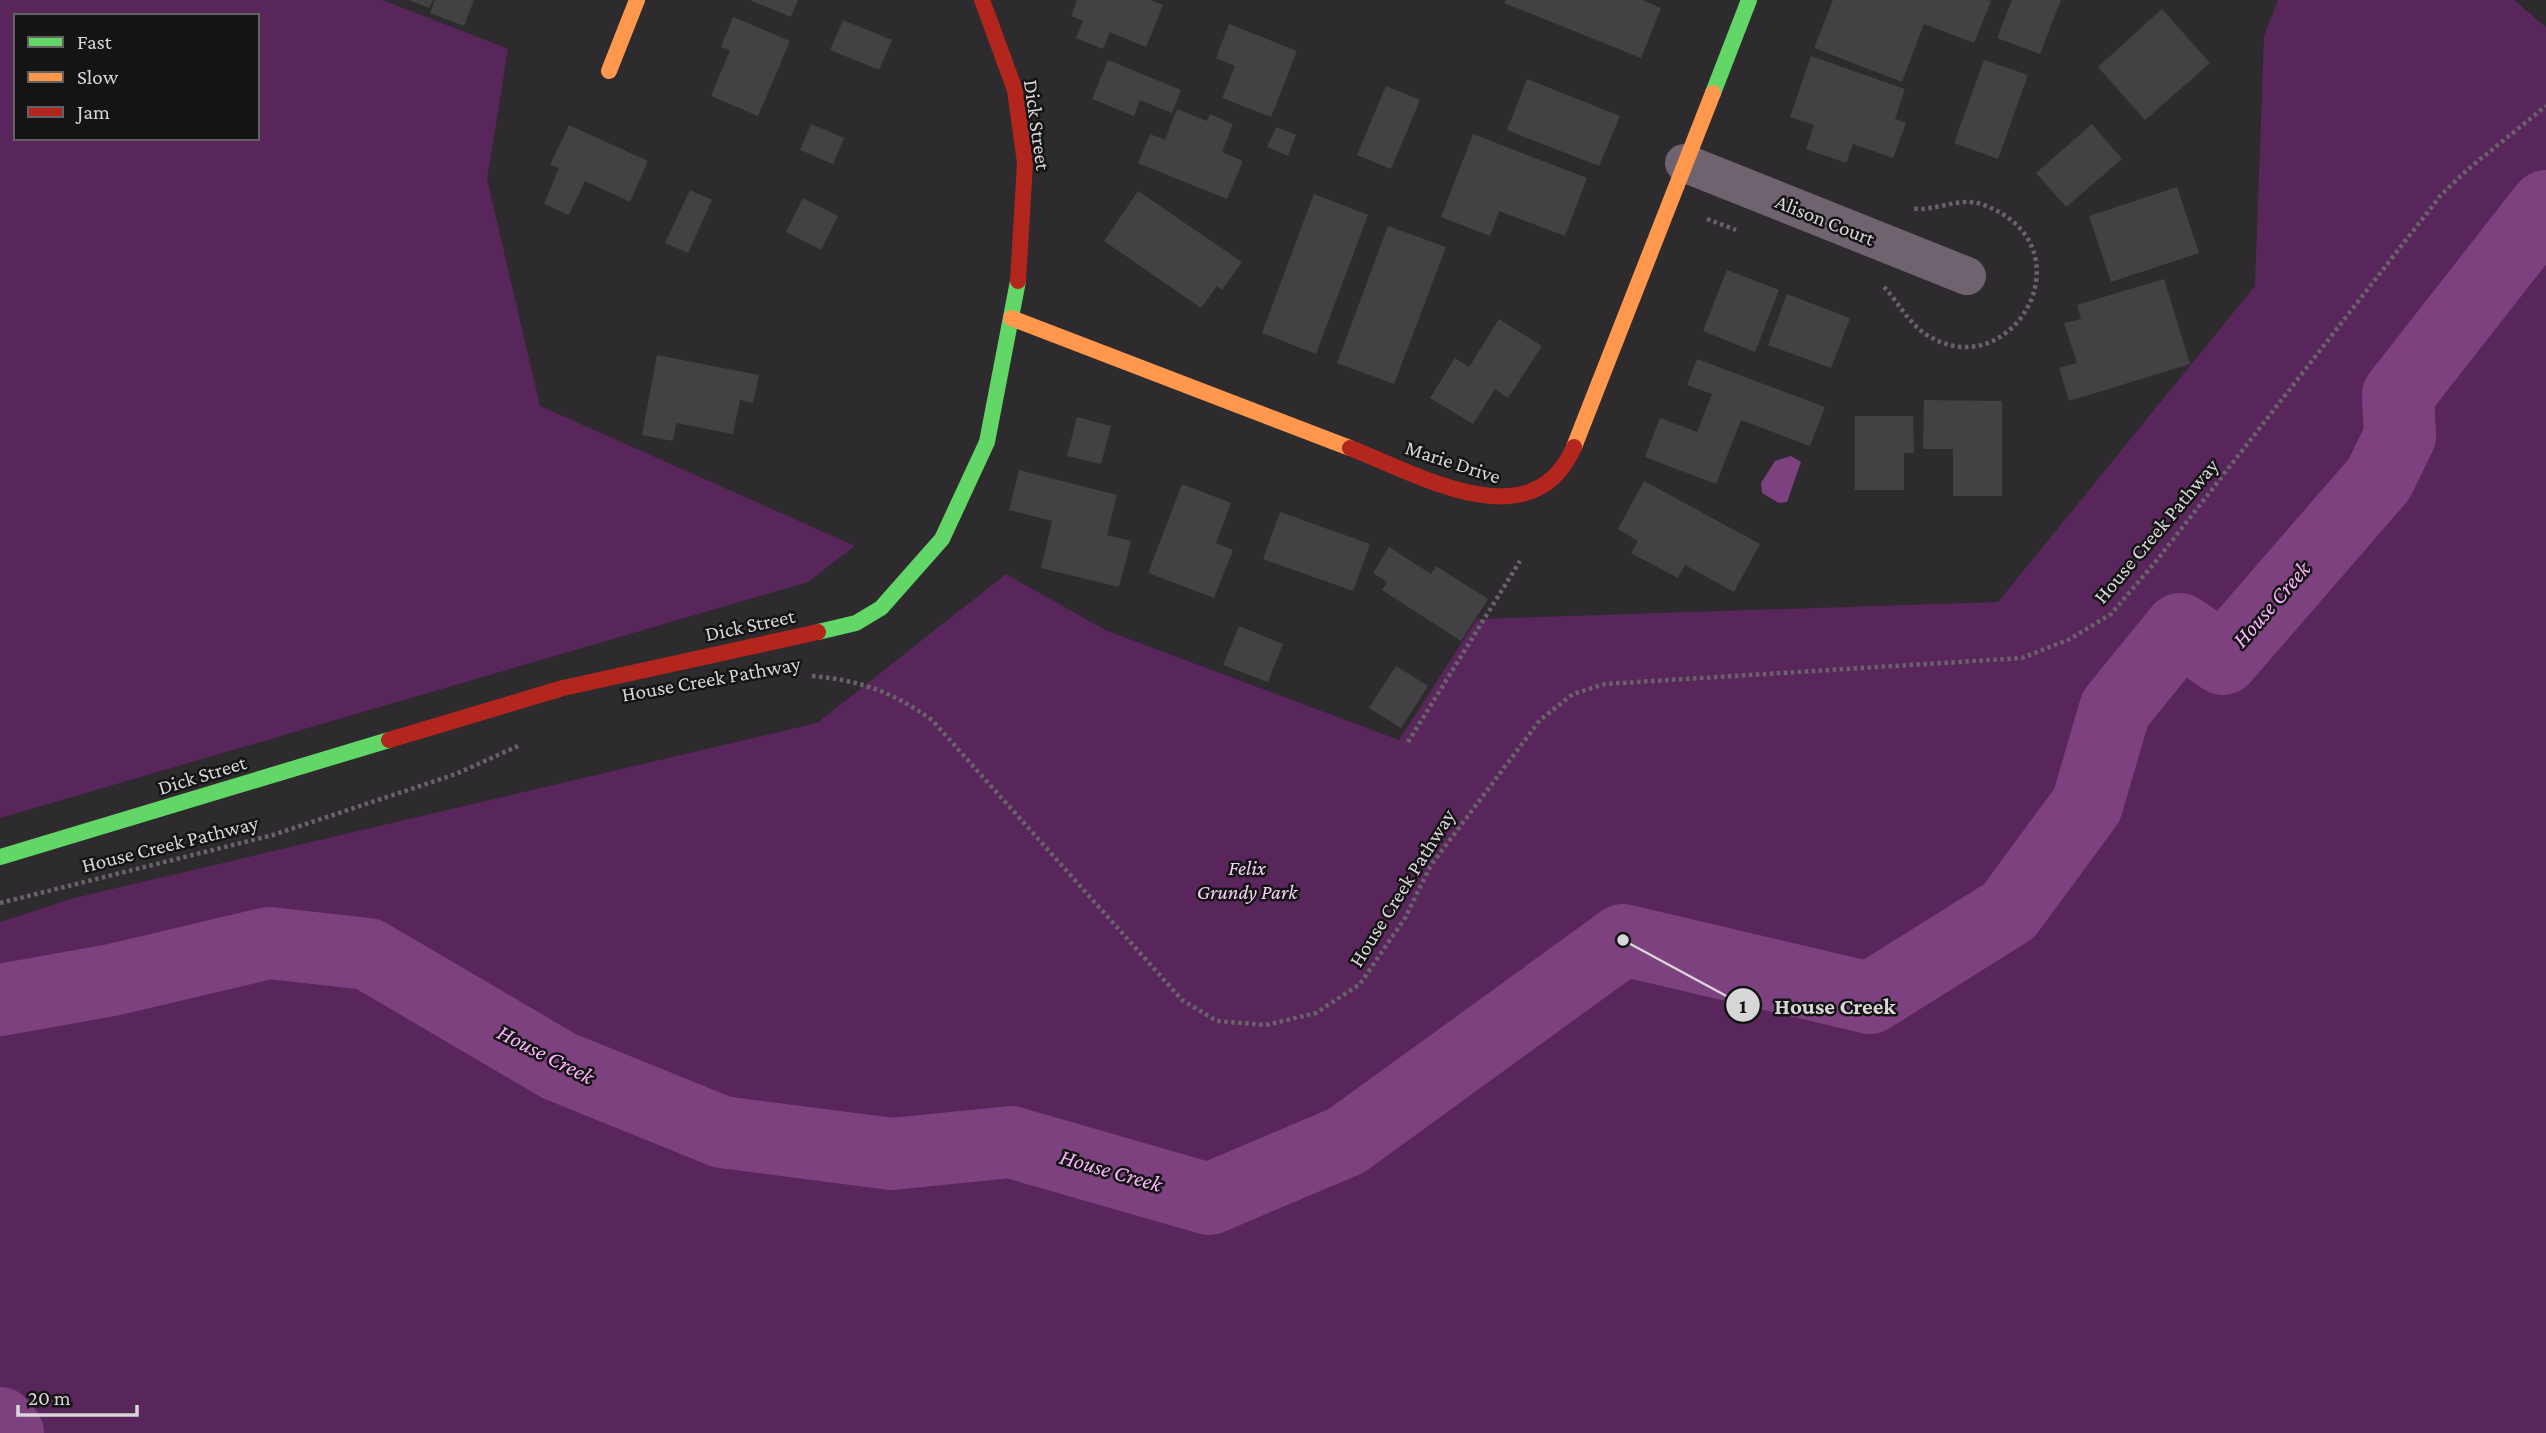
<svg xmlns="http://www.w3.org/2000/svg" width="2546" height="1433" viewBox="0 0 2546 1433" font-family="'Crimson Pro',serif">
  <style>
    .green { fill: #59265b; fill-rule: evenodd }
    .water { fill: #7d4180 }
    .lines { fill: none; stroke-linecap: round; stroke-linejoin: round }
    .river { stroke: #7d4180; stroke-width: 72 }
    .building { fill: #434143 }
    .path { stroke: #69626a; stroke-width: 4.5; stroke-dasharray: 3.5 3.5; stroke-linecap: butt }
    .street { stroke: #706370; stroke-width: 38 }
    .fast { stroke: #63d668; stroke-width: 16 }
    .slow { stroke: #ff974d; stroke-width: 16 }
    .jam { stroke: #b3261e; stroke-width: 16 }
    .labels { text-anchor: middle; stroke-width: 5; stroke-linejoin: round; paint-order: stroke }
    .street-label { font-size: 21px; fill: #d9d6d9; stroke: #151415 }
    .park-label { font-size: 21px; font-style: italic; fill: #f6d1f6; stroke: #151415 }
    .water-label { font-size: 23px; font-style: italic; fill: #fbb2fd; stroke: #151415 }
    .leader { fill: none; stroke: #d9d6d9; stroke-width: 2.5 }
    .callout-dot { fill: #d9d6d9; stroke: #151415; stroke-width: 2.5 }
    .mark-label { font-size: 21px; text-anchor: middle; font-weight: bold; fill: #111 }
    .callout-label { font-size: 23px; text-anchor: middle; font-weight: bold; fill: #d9d6d9; stroke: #151415; stroke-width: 5; stroke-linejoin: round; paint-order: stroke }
  </style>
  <rect width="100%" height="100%" fill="#2d2b2d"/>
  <g class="green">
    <path d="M0,0H383L508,49L487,179L540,406L855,546L808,582L0,818ZM16,16H257V138H16Z"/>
    <path d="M2278,0H2514L2546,27V1433H0V922L74,898L817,723L1006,574L1105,630L1399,740L1477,619L1998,602L2255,286L2264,36Z"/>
  </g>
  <path class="water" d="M1791,456L1801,462L1787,502L1779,503L1762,493L1761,483L1775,461Z"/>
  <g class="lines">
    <g class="river">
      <path d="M0,1000L112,980L269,943L368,954L559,1066L722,1132L892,1154L1011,1142L1209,1199L1346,1141L1623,940L1870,998L2009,911L2087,805L2115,709L2180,629L2223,659L2379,479L2400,436L2398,395L2546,206"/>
      <path d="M0,1423L8,1433"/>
    </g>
  </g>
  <g class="building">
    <path d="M409,0H433L429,8Z"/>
    <path d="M435,0H474L464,26L430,13Z"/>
    <path d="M750,0H798L791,17Z"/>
    <path d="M1077,0H1150L1163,5L1146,47L1110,32L1103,49L1076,38L1083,21L1071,16Z"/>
    <path d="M1506,0H1642L1661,8L1641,58L1504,3Z"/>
    <path d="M1833,0H1987L1991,1L1974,43L1924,24L1902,82L1814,48Z"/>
    <path d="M2012,0H2061L2040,54L1997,38Z"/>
    <path d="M2162,9L2210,63L2145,120L2098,67Z"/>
    <path d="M733,17L790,41L758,116L711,96L730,50L721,47Z"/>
    <path d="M843,20L892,40L879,70L830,50Z"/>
    <path d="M1229,24L1297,51L1271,117L1222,98L1235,66L1216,58Z"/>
    <path d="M1811,56L1905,89L1895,119L1906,123L1893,158L1853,144L1846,163L1806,149L1814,125L1790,117Z"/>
    <path d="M1108,60L1181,90L1172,113L1140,100L1134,116L1092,99Z"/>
    <path d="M1984,60L2028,75L1998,159L1954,143Z"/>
    <path d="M1527,79L1620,116L1599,166L1507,130Z"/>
    <path d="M1386,86L1420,100L1391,169L1357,155Z"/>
    <path d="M1177,109L1207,121L1210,114L1233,124L1222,152L1243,161L1227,199L1138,163L1150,134L1165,140Z"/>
    <path d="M811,124L844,138L833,164L800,150Z"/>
    <path d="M2092,124L2122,159L2066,207L2036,173Z"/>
    <path d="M569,125L648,161L630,202L585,181L569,215L544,204L559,168L550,165Z"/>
    <path d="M1276,127L1296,135L1288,156L1267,147Z"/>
    <path d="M1473,134L1587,178L1565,236L1499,211L1490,236L1441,217Z"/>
    <path d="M2177,187L2199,253L2111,282L2089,216Z"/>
    <path d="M690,190L712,200L688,253L665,243Z"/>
    <path d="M1138,191L1242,262L1222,290L1217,286L1201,308L1104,241Z"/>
    <path d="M1314,194L1368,215L1316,354L1262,333Z"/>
    <path d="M803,198L838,216L821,250L786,232Z"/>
    <path d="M1388,226L1446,247L1394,384L1337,363Z"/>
    <path d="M1727,270L1779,290L1755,352L1703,331Z"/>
    <path d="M2164,279L2190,364L2069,401L2059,368L2077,363L2064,323L2081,319L2077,305Z"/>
    <path d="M1787,294L1850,318L1831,368L1768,345Z"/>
    <path d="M1499,319L1542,346L1508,398L1495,389L1473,424L1430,398L1455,358L1469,367Z"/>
    <path d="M657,355L759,375L753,403L740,400L733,434L676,423L673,441L642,435Z"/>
    <path d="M1697,359L1825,407L1810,446L1741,420L1716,484L1645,457L1660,418L1697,432L1712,394L1687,385Z"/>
    <path d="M1924,400L2002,401V496H1953V449H1923Z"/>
    <path d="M1855,416H1913L1914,453H1904V490H1855Z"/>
    <path d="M1077,417L1111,426L1101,464L1067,456Z"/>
    <path d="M1019,470L1117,495L1107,535L1131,541L1119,587L1041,568L1052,521L1009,510Z"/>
    <path d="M1644,481L1760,544L1734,592L1685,565L1678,578L1631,553L1638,541L1618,529Z"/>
    <path d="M1182,484L1231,503L1216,543L1233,550L1214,598L1148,573Z"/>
    <path d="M1280,512L1370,544L1353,591L1263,559Z"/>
    <path d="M1389,547L1431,574L1436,566L1488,599L1461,641L1382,590L1387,582L1373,573Z"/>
    <path d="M1239,626L1283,644L1268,682L1223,665Z"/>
    <path d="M1396,666L1428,686L1401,728L1369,708Z"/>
  </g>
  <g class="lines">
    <g class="path">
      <path d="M1707,219L1736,230"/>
      <path d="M1884,287C1899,303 1909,324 1927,335C2011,389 2094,247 1984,205C1960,195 1935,213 1911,208"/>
      <path d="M812,676C859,680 893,692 932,720L1182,1000L1217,1021L1266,1025L1316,1013L1360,984L1405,918L1431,865L1540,720L1573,694L1605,684L2022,658L2070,639L2111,614L2157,560L2441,195L2467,170L2546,106"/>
      <path d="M1408,742L1520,561"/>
      <path d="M0,903L273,835L456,774L518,746"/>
    </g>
    <path class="street" d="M1684,163L1967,276"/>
    <g class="fast">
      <path d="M1713,93L1749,0"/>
      <path d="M818,632L856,623L881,608L942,539L987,442L1018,281"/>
      <path d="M0,857L389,740"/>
    </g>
    <g class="slow">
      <path d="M609,71L637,0"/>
      <path d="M1011,318L1350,448"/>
      <path d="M1574,447L1713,93"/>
    </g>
    <g class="jam">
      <path d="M982,0L1015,90L1025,163L1018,281"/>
      <path d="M1350,448C1418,474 1532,543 1574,447"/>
      <path d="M389,740L563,688L818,632"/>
    </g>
  </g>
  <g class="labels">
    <g class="street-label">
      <text transform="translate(1037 125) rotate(82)" y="7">Dick Street</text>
      <text transform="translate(1825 220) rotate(22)" y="7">Alison Court</text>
      <text transform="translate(1453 462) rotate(18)" y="7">Marie Drive</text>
      <text transform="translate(2156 531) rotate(-50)" y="7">House Creek Pathway</text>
      <text transform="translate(750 625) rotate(-12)" y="7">Dick Street</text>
      <text transform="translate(711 679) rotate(-10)" y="7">House Creek Pathway</text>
      <text transform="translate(202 775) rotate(-17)" y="7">Dick Street</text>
      <text transform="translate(170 844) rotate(-14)" y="7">House Creek Pathway</text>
      <text transform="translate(1402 888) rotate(-58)" y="7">House Creek Pathway</text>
    </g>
    <g class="park-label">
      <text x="1247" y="875">Felix<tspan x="1247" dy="24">Grundy Park</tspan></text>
    </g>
    <g class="water-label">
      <text transform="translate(2271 604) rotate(-49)" y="8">House Creek</text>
      <text transform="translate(546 1054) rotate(27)" y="8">House Creek</text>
      <text transform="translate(1111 1170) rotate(16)" y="8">House Creek</text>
    </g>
  </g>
  <path class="leader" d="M1623 940L1743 1005"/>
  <g class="callout-dot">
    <circle cx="1623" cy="940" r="7"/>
    <circle cx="1743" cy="1005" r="18"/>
  </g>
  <g class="mark-label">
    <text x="1743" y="1013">1</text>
  </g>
  <g class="callout-label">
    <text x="1835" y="1014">House Creek</text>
  </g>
  <rect x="14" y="14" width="245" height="126" fill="#151415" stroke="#636263" stroke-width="2"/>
  <rect x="28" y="37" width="35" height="10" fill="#63d668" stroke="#636263" stroke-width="2"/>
  <text x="77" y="49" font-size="21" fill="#d9d6d9">Fast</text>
  <rect x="28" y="72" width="35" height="10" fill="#ff974d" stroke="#636263" stroke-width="2"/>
  <text x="77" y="84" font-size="21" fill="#d9d6d9">Slow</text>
  <rect x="28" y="107" width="35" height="10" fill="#b3261e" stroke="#636263" stroke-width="2"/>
  <text x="77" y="119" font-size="21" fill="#d9d6d9">Jam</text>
  <path d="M18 1405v10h119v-10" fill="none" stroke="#d9d6d9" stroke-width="3.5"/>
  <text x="28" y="1405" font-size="21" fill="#d9d6d9" stroke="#151415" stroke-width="5" paint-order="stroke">20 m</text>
</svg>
